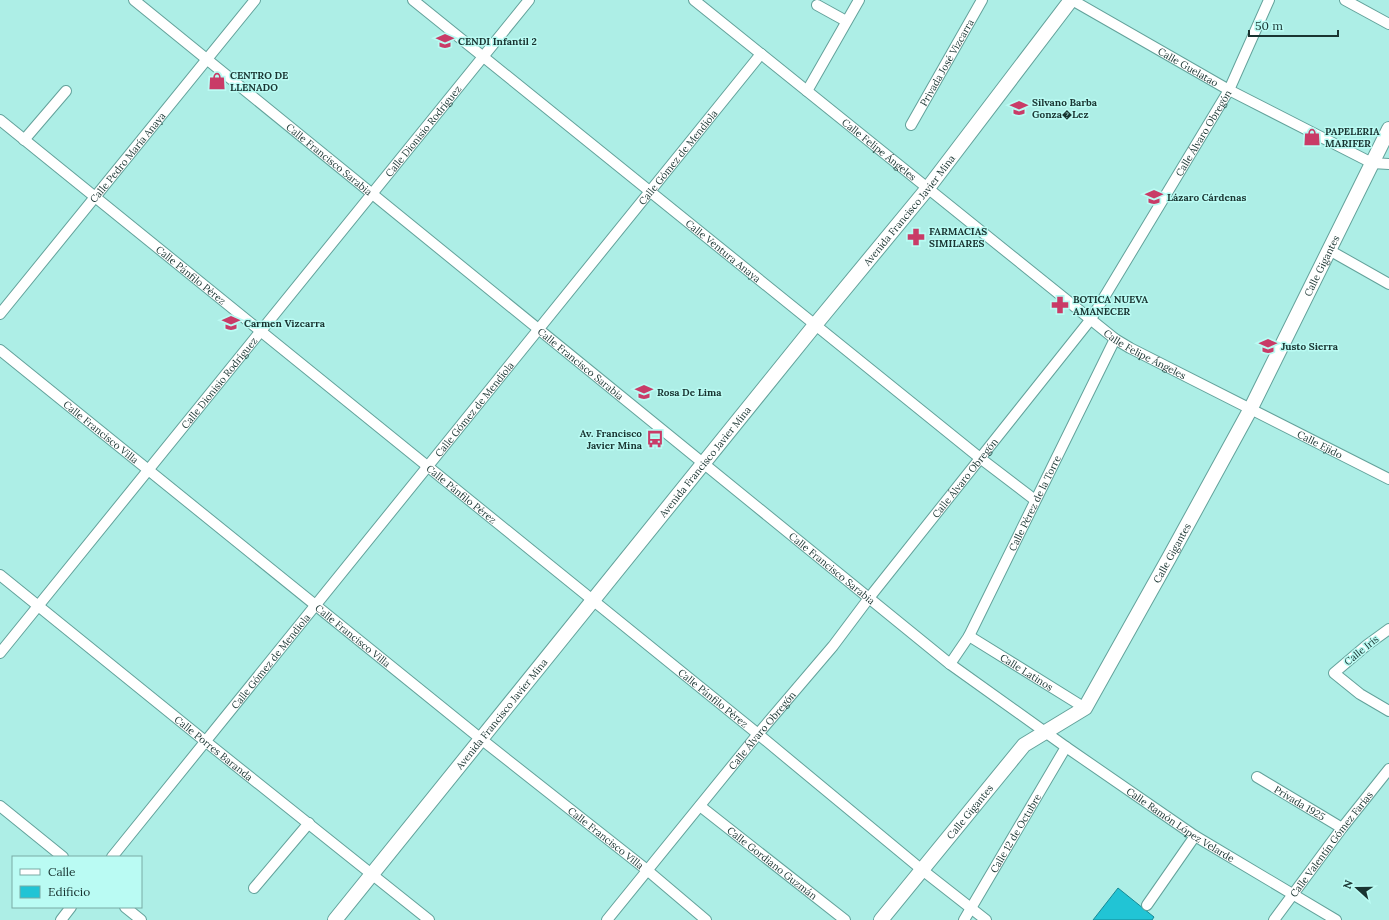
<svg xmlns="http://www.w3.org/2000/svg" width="1389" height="920" viewBox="0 0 1389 920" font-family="Lora,serif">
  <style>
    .building { fill: #21c4d5; stroke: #178995 }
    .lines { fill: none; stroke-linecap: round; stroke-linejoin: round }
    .street-casing { stroke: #63a29b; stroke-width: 12 }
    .secondary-casing { stroke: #63a29b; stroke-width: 16 }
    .street { stroke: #fff; stroke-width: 10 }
    .secondary { stroke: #fff; stroke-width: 14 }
    .labels { text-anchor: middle; stroke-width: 3; stroke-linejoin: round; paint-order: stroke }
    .poi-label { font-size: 10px; font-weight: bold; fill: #193431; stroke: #bafbf3; text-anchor: start }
    .street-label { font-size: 10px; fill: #193431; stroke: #bafbf3 }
  </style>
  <rect width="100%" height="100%" fill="#adeee6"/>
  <path class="building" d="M1118,888L1154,917L1152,920H1093Z"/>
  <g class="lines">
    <g class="street-casing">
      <g id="street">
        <path id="s1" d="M134,0L950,664L1066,747L1195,836L1336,920"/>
        <path id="s2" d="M413,0L980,458L1035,500"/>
        <path id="s3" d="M694,0L1115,339L1130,348L1389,479"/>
        <path id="s4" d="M1072,0L1229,90L1372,163L1389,164"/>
        <path d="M1345,0L1389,24"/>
        <path d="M817,5L846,21"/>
        <path d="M807,91L859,0"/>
        <path id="s5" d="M0,120L758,734L921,869L986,920"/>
        <path id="s6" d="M911,125L982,0"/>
        <path d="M24,140L66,91"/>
        <path d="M1329,250L1389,284"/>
        <path id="s7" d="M0,314L255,0"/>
        <path id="s8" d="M0,350L481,739L647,870L706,920"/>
        <path id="s9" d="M0,575L205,741L429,920"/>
        <path d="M1389,629L1367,645L1334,673L1360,694L1389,711"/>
        <path id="s10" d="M969,636L1085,708"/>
        <path id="s11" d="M0,653L529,0"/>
        <path id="s12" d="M950,664L969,636L1115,339"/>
        <path id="s13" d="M1257,777L1342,828"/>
        <path d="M0,806L63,857"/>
        <path id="s14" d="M700,806L845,920"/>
        <path id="s15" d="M112,857L761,54"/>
        <path d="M254,888L309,823"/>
        <path d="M1147,905L1195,836"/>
        <path d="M125,907L141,920"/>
        <path d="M61,920L71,907"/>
        <path id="s16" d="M607,920L758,734L833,646L869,598L1091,319L1229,90L1269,0"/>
        <path id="s17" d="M964,920L1066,747"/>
        <path id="s18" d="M1274,920L1342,828L1389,769"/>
      </g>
    </g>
    <g class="secondary-casing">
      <g id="secondary">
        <path id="s19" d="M335,920L815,325L928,188L1071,0"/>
        <path id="s20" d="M881,920L1024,745L1085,708L1169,558L1250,410L1389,129"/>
      </g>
    </g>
    <use href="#street" class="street"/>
    <use href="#secondary" class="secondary"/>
  </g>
  <defs>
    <g id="school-bare" transform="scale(1.38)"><path d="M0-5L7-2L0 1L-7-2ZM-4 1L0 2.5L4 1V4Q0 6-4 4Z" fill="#c93b67" stroke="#bafbf3" stroke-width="2.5" paint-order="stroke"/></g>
    <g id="shop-bare" transform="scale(1.38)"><path d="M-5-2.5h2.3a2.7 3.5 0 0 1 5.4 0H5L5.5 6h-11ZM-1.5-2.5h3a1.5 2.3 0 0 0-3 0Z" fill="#c93b67" stroke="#bafbf3" stroke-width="2.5" paint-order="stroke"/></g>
    <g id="pharmacy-bare" transform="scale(1.38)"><path d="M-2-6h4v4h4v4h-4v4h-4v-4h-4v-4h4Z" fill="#c93b67" stroke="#bafbf3" stroke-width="2.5" paint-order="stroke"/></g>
    <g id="bus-bare" transform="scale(1.38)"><path d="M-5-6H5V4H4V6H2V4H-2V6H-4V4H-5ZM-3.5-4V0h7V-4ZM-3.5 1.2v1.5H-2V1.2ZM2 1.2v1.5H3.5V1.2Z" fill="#c93b67" stroke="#bafbf3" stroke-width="2.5" paint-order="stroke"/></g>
  </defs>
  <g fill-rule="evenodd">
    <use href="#school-bare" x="445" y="41"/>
    <use href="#shop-bare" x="217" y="81"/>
    <use href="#school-bare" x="1019" y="108"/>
    <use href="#shop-bare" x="1312" y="137"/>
    <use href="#school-bare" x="1154" y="197"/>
    <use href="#pharmacy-bare" x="916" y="237"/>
    <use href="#pharmacy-bare" x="1060" y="305"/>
    <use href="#school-bare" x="231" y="323"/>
    <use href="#school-bare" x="1268" y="346"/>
    <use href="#school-bare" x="644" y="392"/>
    <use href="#bus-bare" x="655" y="439"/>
  </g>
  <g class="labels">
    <g class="poi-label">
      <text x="458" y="45">CENDI Infantil 2</text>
      <text x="230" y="79">CENTRO DE<tspan x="230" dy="12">LLENADO</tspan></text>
      <text x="1032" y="106">Silvano Barba<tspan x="1032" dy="12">Gonza�Lez</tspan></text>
      <text x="1325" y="135">PAPELERIA<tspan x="1325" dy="12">MARIFER</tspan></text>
      <text x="1167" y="201">Lázaro Cárdenas</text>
      <text x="929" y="235">FARMACIAS<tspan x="929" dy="12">SIMILARES</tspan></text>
      <text x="1073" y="303">BOTICA NUEVA<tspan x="1073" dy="12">AMANECER</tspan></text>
      <text x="244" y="327">Carmen Vizcarra</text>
      <text x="1281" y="350">Justo Sierra</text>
      <text x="657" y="396">Rosa De Lima</text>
      <text x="642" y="437" text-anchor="end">Av. Francisco<tspan x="642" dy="12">Javier Mina</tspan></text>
    </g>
    <g class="street-label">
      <text dy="4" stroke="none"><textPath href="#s6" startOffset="72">Privada José Vizcarra</textPath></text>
      <text dy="4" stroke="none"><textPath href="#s4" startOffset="134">Calle Guelatao</textPath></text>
      <text dy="4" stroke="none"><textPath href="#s11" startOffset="672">Calle Dionisio Rodríguez</textPath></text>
      <text dy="4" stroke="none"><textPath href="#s16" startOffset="989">Calle Álvaro Obregón</textPath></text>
      <text dy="4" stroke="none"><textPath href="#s3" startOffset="238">Calle Felipe Ángeles</textPath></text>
      <text dy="4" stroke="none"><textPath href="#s15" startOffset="900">Calle Gómez de Mendiola</textPath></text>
      <text dy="4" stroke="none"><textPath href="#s7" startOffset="202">Calle Pedro María Anaya</textPath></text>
      <text dy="4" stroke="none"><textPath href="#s1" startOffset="252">Calle Francisco Sarabia</textPath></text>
      <text dy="4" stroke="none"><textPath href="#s19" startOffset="913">Avenida Francisco Javier Mina</textPath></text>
      <text dy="4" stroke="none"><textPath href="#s2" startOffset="399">Calle Ventura Anaya</textPath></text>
      <text dy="4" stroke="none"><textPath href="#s20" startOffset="799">Calle Gigantes</textPath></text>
      <text dy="4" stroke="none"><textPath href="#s5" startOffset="246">Calle Pánfilo Pérez</textPath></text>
      <text dy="4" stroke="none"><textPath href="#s3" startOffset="574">Calle Felipe Ángeles</textPath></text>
      <text dy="4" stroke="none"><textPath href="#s1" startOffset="576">Calle Francisco Sarabia</textPath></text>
      <text dy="4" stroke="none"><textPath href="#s11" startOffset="348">Calle Dionisio Rodríguez</textPath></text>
      <text dy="4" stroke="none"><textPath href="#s15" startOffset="576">Calle Gómez de Mendiola</textPath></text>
      <text dy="4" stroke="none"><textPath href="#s8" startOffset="130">Calle Francisco Villa</textPath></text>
      <text dy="4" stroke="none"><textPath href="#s3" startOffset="771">Calle Ejido</textPath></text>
      <text dy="4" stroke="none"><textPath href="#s19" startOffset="589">Avenida Francisco Javier Mina</textPath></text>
      <text dy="4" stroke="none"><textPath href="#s16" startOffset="569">Calle Álvaro Obregón</textPath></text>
      <text dy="4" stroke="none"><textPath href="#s5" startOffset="594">Calle Pánfilo Pérez</textPath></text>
      <text dy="4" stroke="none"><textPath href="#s12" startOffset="182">Calle Pérez de la Torre</textPath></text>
      <text dy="4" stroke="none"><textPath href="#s20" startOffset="475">Calle Gigantes</textPath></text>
      <text dy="4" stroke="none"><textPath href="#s1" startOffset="900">Calle Francisco Sarabia</textPath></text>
      <text dy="4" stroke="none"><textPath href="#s8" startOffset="454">Calle Francisco Villa</textPath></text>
      <text transform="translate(1361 650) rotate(-39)" y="4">Calle Iris</text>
      <text dy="4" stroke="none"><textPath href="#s15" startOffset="252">Calle Gómez de Mendiola</textPath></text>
      <text dy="4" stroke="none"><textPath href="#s10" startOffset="68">Calle Latinos</textPath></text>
      <text dy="4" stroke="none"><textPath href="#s5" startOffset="918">Calle Pánfilo Pérez</textPath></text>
      <text dy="4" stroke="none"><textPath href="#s19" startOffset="265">Avenida Francisco Javier Mina</textPath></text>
      <text dy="4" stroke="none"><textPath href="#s16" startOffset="245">Calle Álvaro Obregón</textPath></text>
      <text dy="4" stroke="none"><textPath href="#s9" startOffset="275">Calle Porres Baranda</textPath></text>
      <text dy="4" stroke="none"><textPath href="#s13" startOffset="50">Privada 1925</textPath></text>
      <text dy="4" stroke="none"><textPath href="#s20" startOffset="140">Calle Gigantes</textPath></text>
      <text dy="4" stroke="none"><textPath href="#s1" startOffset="1333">Calle Ramón López Velarde</textPath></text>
      <text dy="4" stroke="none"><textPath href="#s17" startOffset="101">Calle 12 de Octubre</textPath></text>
      <text dy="4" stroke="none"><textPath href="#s8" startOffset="778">Calle Francisco Villa</textPath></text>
      <text dy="4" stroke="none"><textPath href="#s18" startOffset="95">Calle Valentín Gómez Farías</textPath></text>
      <text dy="4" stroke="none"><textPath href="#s14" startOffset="92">Calle Gordiano Guzmán</textPath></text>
    </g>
  </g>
  <rect x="12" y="856" width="130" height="52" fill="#bafbf3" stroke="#7aaba5"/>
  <rect x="20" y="869" width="20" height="6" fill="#ffffff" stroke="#7aaba5"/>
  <text x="48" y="876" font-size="12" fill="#193431">Calle</text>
  <rect x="20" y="886" width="20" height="12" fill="#21c4d5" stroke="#7aaba5"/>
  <text x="48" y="896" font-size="12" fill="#193431">Edificio</text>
  <g transform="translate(1357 888) rotate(291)" stroke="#bafbf3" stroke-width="3" paint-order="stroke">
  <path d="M0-3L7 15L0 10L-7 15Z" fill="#193431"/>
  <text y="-6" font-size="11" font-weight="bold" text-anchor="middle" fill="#193431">N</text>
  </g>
  <path d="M1249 30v6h89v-6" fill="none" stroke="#193431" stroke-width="2"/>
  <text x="1255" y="30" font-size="12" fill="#193431" stroke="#bafbf3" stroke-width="3" paint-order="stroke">50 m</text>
</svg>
